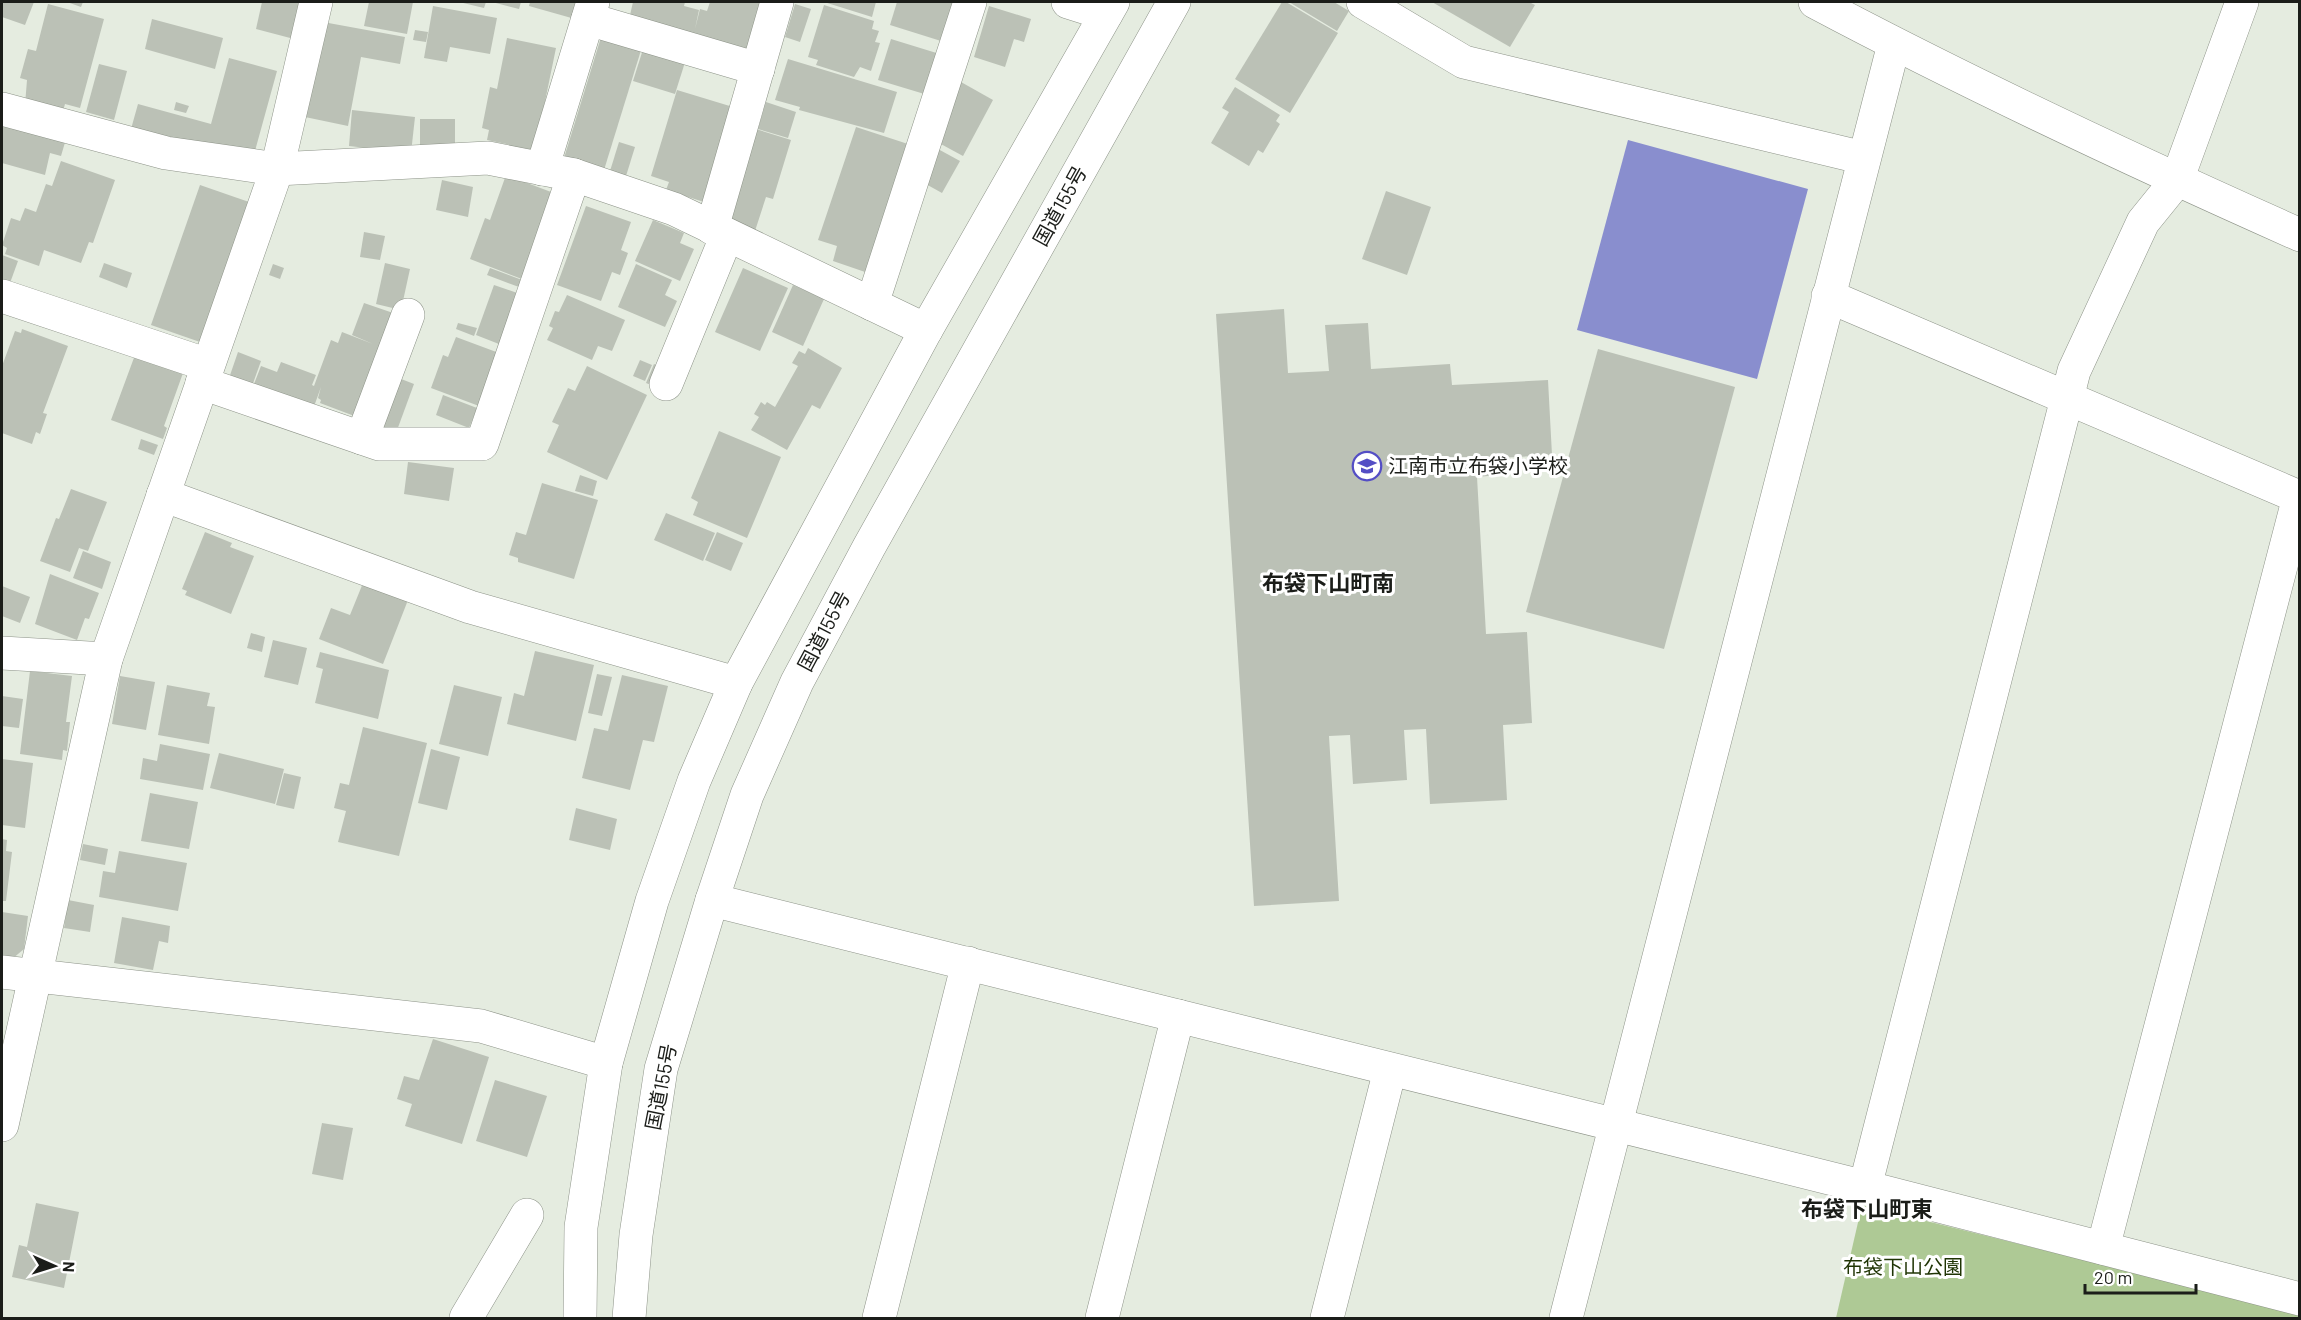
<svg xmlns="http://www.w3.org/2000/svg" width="2301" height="1320" viewBox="0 0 2301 1320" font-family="Barlow,'Noto Sans JP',sans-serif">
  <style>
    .green { fill: #aec995 }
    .water { fill: #898ece }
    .building { fill: #bbc1b6 }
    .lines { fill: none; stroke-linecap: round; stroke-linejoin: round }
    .minor-casing { stroke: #8d9388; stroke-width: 34 }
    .highway-casing { stroke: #8d9388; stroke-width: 34 }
    .minor { stroke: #fff; stroke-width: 33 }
    .highway { stroke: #fff; stroke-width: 33 }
    .labels { text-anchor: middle; stroke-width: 6; stroke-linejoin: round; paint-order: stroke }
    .street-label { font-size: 20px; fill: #1b1d19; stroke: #fff }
    .poi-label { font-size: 20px; fill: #1b1d19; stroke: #fff; text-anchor: start }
    .park-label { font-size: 20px; fill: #1f3404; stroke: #fff }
    .quarter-label { font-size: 22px; font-weight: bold; fill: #1b1d19; stroke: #fff }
  </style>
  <rect width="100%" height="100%" fill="#e5ece0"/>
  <path class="green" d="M1862,1205L2300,1314L2299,1318H1836Z"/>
  <path class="water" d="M1628,140L1808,189L1757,379L1577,330Z"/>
  <g class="building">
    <path d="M2,2H34L25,25L2,17Z"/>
    <path d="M67,2H83L81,7Z"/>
    <path d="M262,2H303L294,39L256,29Z"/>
    <path d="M369,2H413L407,34L364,26Z"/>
    <path d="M459,2H486L484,8Z"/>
    <path d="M492,2H521L519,9Z"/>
    <path d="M530,2H580L575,19L529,6Z"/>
    <path d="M633,2H685L684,6L699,10L695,29L700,9L707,11L710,2H765L747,55L628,24Z"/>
    <path d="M824,2H876L872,17Z"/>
    <path d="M897,2H953L941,41L890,25Z"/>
    <path d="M1282,2H1286L1338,33L1290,113L1235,79Z"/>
    <path d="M1289,2H1334L1349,11L1337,31Z"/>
    <path d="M1432,2H1529L1535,5L1510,47Z"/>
    <path d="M48,4L104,19L80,108L65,104L62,115L25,105L27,80L20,78L28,49L36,51Z"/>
    <path d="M795,4L811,9L800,42L785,37Z"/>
    <path d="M824,5L874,21L872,29L879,31L875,42L880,43L871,71L860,67L854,77L816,65L818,60L808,57Z"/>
    <path d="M433,6L497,18L490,54L450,47L447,62L424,58Z"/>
    <path d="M989,6L1031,19L1024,42L1014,39L1005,67L974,57Z"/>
    <path d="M152,19L223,38L215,69L145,49Z"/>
    <path d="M323,22L405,37L400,64L361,57L348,126L305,117Z"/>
    <path d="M415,30L428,32L426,42L413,40Z"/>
    <path d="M602,34L642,47L604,170L564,158Z"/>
    <path d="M507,38L556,48L535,150L487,140L489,130L482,128L490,87L497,89Z"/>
    <path d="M891,39L943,55L931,96L878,80Z"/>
    <path d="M644,46L686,59L675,94L633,81Z"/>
    <path d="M229,58L277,71L253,158L131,129L138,104L211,124Z"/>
    <path d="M788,59L897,92L884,133L799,110L800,107L775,100Z"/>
    <path d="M99,64L127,71L114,120L86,112Z"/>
    <path d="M961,82L993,100L963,156L939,143Z"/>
    <path d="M1235,87L1280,115L1276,121L1280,124L1263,153L1258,150L1249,166L1211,143L1229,112L1222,108Z"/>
    <path d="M677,90L733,107L704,202L666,190L669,182L651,176Z"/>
    <path d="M176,102L189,106L186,113L174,110Z"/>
    <path d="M766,102L796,112L788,138L758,129Z"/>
    <path d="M352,110L415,117L411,153L349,146Z"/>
    <path d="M420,119H455V149L420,150Z"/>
    <path d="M2,121L66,139L61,156L50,153L45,175L2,163Z"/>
    <path d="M856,127L911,145L868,273L833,261L837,246L818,240Z"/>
    <path d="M756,129L791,140L773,199L766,197L755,231L727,223Z"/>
    <path d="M619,142L635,147L626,176L610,171Z"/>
    <path d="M938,149L960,161L942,193L924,183Z"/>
    <path d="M61,161L115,180L93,243L89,242L81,263L44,250L39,266L5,254L7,248L2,245L11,218L20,221L25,208L36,212L46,184L52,186Z"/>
    <path d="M506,175L559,195L527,281L470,259L485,218L490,220Z"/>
    <path d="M442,180L473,187L468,217L436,210Z"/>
    <path d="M200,185L249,202L200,342L151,325Z"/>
    <path d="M1386,191L1431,207L1407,275L1362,259Z"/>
    <path d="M586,206L631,222L621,250L628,253L620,275L612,272L601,301L557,285Z"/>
    <path d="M653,220L684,233L680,243L694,249L680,281L635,261Z"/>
    <path d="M364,232L385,236L380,260L360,257Z"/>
    <path d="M2,255L18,261L10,283L2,280Z"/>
    <path d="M104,263L132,273L127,288L99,277Z"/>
    <path d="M385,263L410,269L401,310L376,304Z"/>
    <path d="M273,264L284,268L280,279L269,275Z"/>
    <path d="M636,264L672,280L665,295L677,301L665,327L618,307Z"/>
    <path d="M490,268L522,280L519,287L487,275Z"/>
    <path d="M743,268L788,288L760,351L715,332Z"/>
    <path d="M494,285L523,295L504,346L476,335Z"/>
    <path d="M793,285L824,299L803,346L772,332Z"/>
    <path d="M567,295L625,320L612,351L598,346L592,360L547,340L553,328L549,326L555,311L559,312Z"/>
    <path d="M364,303L399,315L357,417L320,403L321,400L318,398L321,387L312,412L252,389L261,366L277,372L281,362L316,375L312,385L314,386L331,340L338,343L342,332L373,344L352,335Z"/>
    <path d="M1284,309L1288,373L1329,371L1325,325L1368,323L1371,369L1450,364L1452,385L1548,380L1552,455L1497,458L1498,475L1477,477L1486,634L1527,632L1532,723L1503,725L1507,800L1430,804L1426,729L1404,730L1407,780L1353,784L1350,735L1329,736L1339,901L1254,906L1216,314Z"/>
    <path d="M458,323L477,328L474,336L456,329Z"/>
    <path d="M22,329L68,346L43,413L47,414L40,434L36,432L32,444L2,433V366L15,331L21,333Z"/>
    <path d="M456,337L499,353L479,406L431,388L443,355L448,357Z"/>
    <path d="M808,348L842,368L820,409L812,405L787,450L751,430L759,417L754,414L761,402L765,405L767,402L775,407L798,366L792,363L799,351L805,354Z"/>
    <path d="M1598,349L1735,387L1664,649L1526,612Z"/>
    <path d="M238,352L261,361L251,389L228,381Z"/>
    <path d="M135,355L183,373L164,426L167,428L163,439L111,420Z"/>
    <path d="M640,360L652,365L645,381L633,376Z"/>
    <path d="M654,364L664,369L656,387L646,383Z"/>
    <path d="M587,366L647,395L607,480L547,452L559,425L552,422L568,388L575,391Z"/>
    <path d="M391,375L414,384L396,433L373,424Z"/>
    <path d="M443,395L477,408L469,428L436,415Z"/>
    <path d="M719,431L781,457L747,538L693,515L698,502L691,498Z"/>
    <path d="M141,439L158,445L154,455L138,449Z"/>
    <path d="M408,462L454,468L449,501L404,494Z"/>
    <path d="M580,475L597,481L593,496L575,491Z"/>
    <path d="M542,483L598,500L574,579L518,562V558L509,555L516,532L526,535Z"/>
    <path d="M71,489L107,502L88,551L79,548L70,572L40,561L56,518L59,519Z"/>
    <path d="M666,513L715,533L703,561L654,540Z"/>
    <path d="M205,532L232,543L230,547L254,556L231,614L185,595L187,591L182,589Z"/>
    <path d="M717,532L743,543L731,571L705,560Z"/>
    <path d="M83,551L111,562L102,589L73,578Z"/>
    <path d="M50,574L99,593L89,619L85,618L77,640L35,624Z"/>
    <path d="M363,583L408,600L383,664L319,639L331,608L350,615Z"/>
    <path d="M2,586L30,597L20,623L2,616Z"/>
    <path d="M251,633L265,637L262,652L247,648Z"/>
    <path d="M273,640L307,648L298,685L264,677Z"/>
    <path d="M535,651L594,665L576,741L507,724L514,693L524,696Z"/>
    <path d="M320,652L389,670L378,719L315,703L323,669L316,667Z"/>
    <path d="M30,671L72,676L66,722H70L67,751L63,750L62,760L20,754Z"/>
    <path d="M597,674L612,677L602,716L588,713Z"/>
    <path d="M622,675L668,686L654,742L643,740L630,790L582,778L594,728L608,731Z"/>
    <path d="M120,676L155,682L146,730L112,724Z"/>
    <path d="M167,685L210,693L207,706L215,707L209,744L158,735Z"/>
    <path d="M454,685L502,697L488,756L439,744Z"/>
    <path d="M2,696L23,699L19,728L2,726Z"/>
    <path d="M363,727L427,743L399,856L338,842L346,811L334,808L340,783L349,785Z"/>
    <path d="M160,744L210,754L203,790L140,779L143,758L157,761Z"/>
    <path d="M431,749L460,757L447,810L418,803Z"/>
    <path d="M219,753L284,769L275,804L210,788Z"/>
    <path d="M2,759L33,763L25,828L2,825Z"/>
    <path d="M284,773L301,777L294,809L276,805Z"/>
    <path d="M150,793L198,802L189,849L141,841Z"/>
    <path d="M576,808L617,819L610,850L569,840Z"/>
    <path d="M2,839L7,840L6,851L12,852L6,901H2Z"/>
    <path d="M83,844L108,849L105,865L80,860Z"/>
    <path d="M119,851L187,863L178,911L99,897L103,871L115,873Z"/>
    <path d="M68,900L94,905L90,932L64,928Z"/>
    <path d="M2,912L28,916L24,949L12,959L2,958Z"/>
    <path d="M122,917L170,926L168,943L159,941L153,970L114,963Z"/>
    <path d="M433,1039L489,1057L462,1144L405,1126L412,1104L397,1099L404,1076L419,1080Z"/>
    <path d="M495,1080L547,1096L527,1157L476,1141Z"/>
    <path d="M322,1123L353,1128L343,1180L312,1174Z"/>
    <path d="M36,1203L79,1212L64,1288L12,1277L19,1245L27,1247Z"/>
  </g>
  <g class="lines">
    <g class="minor-casing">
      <g id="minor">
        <path d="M1068,2L1106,14"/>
        <path d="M1363,2L1464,62L1864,158"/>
        <path d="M1815,2C1973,86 2136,162 2300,235"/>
        <path d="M588,19L758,69"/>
        <path d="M2,109L166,153L277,169L488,158L574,175L674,209L926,330"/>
        <path d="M542,169L593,2"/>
        <path d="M712,228L777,2"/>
        <path d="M2,296L208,365"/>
        <path d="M1828,296L2299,497L2103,1248"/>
        <path d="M872,304L970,2"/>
        <path d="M202,383L379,444H482L574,175"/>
        <path d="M666,384L727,235"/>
        <path d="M362,438L408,315"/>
        <path d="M163,495L470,607L736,683"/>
        <path d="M2,653L106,659"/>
        <path d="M712,900L1865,1187L2300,1299"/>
        <path d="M2,972L481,1026L606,1063"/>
        <path d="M2,1125L106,659L277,169L316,2"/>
        <path d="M1865,1187L2074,371L2143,222L2177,180L2242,2"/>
        <path d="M466,1318L527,1215"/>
        <path d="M879,1318L968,963"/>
        <path d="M1102,1318L1178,1016"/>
        <path d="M1327,1318L1390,1070"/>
        <path d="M1566,1318L1894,44"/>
      </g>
    </g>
    <g class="highway-casing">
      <g id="highway">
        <path d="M580,1318L581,1227L606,1063L652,901L694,781L736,683L926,330L1113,2"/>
        <path d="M629,1318L636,1235L661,1069L712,900L747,795L797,682L869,547L1174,2"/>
      </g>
    </g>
    <use href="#minor" class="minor"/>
    <use href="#highway" class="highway"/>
  </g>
  <defs>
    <g id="school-ring" transform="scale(1.5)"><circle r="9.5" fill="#fff" stroke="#544ec5" stroke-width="1.5"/><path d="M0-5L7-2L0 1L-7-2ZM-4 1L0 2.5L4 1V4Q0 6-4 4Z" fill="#544ec5"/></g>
  </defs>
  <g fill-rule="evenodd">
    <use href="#school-ring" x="1367" y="466"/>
  </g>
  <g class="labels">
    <g class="street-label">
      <text transform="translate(1060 206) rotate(-61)" y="7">国道155号</text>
      <text transform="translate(824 631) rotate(-62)" y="7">国道155号</text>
      <text transform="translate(661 1087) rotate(-79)" y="7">国道155号</text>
    </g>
    <g class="poi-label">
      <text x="1388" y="473">江南市立布袋小学校</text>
    </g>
    <g class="park-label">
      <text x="1903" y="1274">布袋下山公園</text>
    </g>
    <g class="quarter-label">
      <text x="1328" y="591">布袋下山町南</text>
      <text x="1867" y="1217">布袋下山町東</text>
    </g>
  </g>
  <rect width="2301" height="1320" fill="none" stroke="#1b1d19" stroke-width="6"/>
  <g transform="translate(54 1266) rotate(93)" stroke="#ffffff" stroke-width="4.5" paint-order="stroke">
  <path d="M0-4.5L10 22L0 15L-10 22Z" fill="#1b1d19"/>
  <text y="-9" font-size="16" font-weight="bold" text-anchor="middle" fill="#1b1d19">N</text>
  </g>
  <path d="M2085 1284v9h111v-9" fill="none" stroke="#1b1d19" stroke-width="3"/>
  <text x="2094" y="1284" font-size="18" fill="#1b1d19" stroke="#ffffff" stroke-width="4.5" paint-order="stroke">20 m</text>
</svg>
